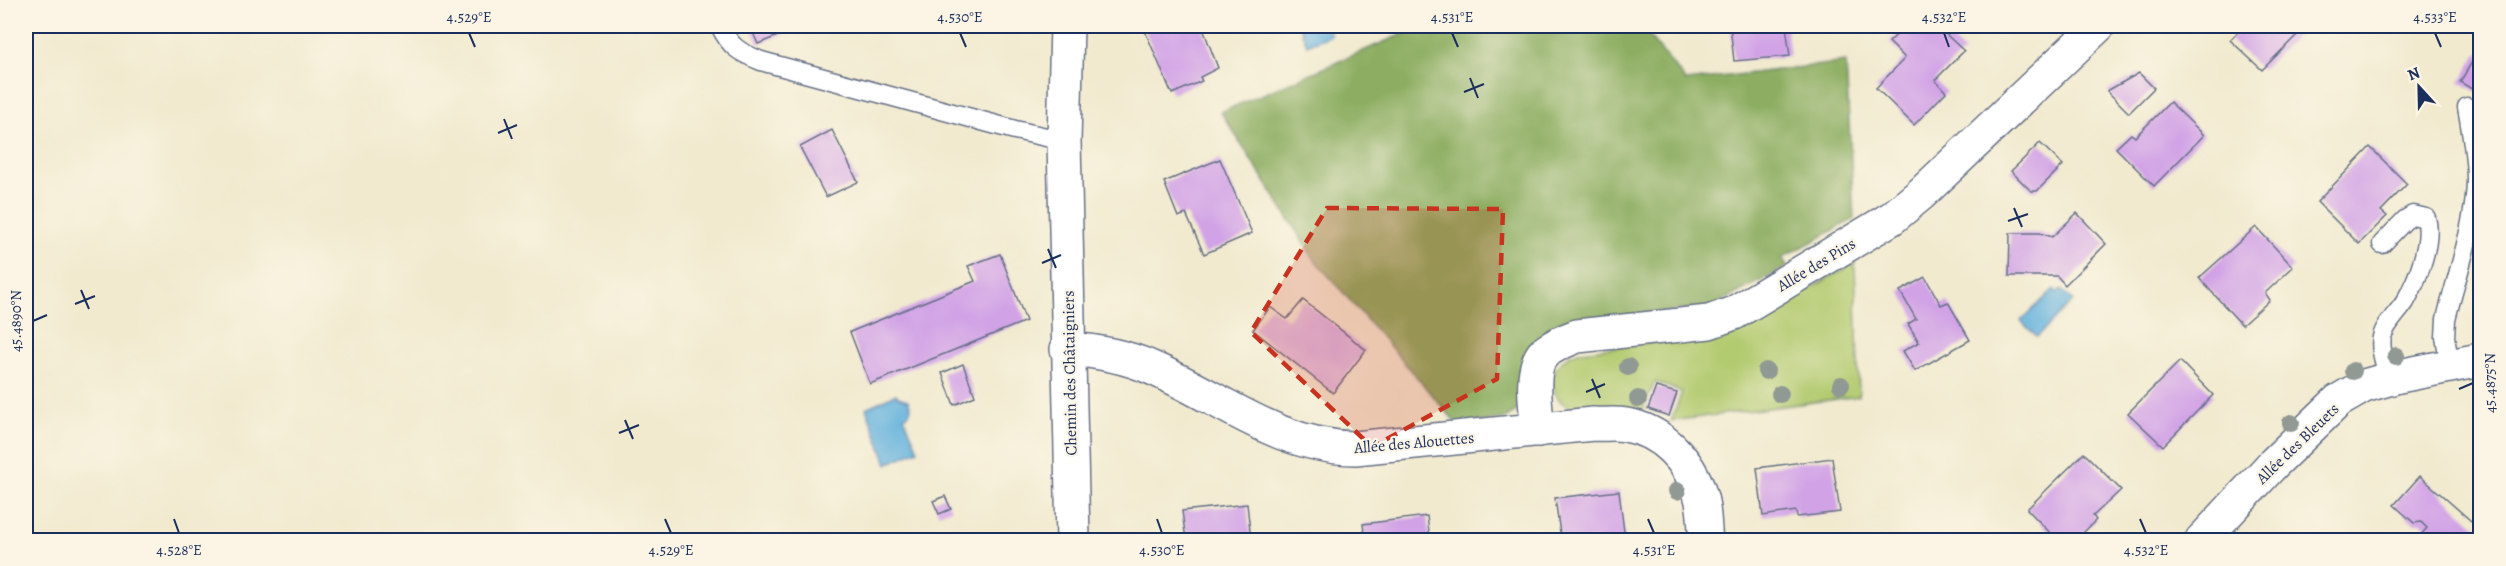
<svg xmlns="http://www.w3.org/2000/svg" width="2506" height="566" viewBox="0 0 2506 566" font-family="Alegreya,serif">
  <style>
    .green { fill: #b2ca6f; stroke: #667c66; stroke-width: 1.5 }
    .forest { fill: #8dae62; stroke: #546e60; stroke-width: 1.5 }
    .water { fill: #62b1dd; stroke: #3e709e; stroke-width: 1.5 }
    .building { fill: #d1a3e6 }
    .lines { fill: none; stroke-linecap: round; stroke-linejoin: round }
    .lane-casing { stroke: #667086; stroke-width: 21 }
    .street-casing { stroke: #667086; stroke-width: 36 }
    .lane { stroke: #fff; stroke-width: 18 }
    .street { stroke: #fff; stroke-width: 33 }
    .tree { fill: #909993 }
    .marked { fill: #c8321e; fill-opacity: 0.2; stroke: #c8321e; stroke-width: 4.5; stroke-dasharray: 12 8; stroke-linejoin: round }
    .ticks { fill: none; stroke: #1b2f5e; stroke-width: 2 }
    .labels { text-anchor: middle; stroke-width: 4.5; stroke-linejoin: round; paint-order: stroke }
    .street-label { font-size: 16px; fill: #1b2f5e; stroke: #fcf5e5 }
    .neatline { fill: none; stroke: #1b2f5e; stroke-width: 2 }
    .ticks-label { font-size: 15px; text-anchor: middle; fill: #1b2f5e }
  </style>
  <rect width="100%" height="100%" fill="#fcf5e5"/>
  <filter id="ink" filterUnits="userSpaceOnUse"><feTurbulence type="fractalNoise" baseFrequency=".0167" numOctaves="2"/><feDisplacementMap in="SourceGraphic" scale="12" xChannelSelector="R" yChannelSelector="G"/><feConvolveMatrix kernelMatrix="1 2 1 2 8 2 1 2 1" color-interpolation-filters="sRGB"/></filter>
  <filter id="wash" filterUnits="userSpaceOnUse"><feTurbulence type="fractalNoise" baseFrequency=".008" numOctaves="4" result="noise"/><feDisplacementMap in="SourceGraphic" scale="24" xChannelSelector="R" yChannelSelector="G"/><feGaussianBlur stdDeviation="1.35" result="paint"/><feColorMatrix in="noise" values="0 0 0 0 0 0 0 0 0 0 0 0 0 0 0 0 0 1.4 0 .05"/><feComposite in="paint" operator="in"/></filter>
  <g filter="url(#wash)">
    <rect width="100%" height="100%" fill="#f1eacf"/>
    <path class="green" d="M1855,263L1859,396L1671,421L1682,392L1655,382L1643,410C1629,407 1616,406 1602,406C1593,407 1582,411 1574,409C1561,406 1550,391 1553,377C1556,362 1568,355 1581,351L1730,333Z"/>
    <path class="forest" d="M1421,26H1641L1686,81L1846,62L1854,219L1782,258L1787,267L1711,307L1574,321L1517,410L1507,418L1458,425L1314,259L1221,112Z"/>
    <g class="water">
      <path d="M1299,26H1327L1331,35L1307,45Z"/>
      <path d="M2054,289L2057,293L2061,289L2073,301L2037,337L2021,321Z"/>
      <path d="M896,394L898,397L908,400L911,408L909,414L904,417L918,450L887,464L866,408Z"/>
    </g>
    <g id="blocks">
      <g class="building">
        <path d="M750,26H802L758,44Z"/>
        <path d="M1148,26H1202L1218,68L1200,77L1202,81L1172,94L1145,31L1150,29Z"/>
        <path d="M1730,26H1786L1790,56L1734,61Z"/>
        <path d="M1906,26H1937L1964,51L1935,80L1946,92L1914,125L1876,88L1905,58L1889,42Z"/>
        <path d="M2244,26H2306L2262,70L2230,40Z"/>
        <path d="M2478,52L2480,54V94L2460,82Z"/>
        <path d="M2139,73L2154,88L2129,113L2107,91Z"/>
        <path d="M2170,102L2204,135L2154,186L2116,148L2131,134L2135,137Z"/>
        <path d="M832,130L858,182L826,197L800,147Z"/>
        <path d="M2040,143L2063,165L2037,191H2031L2011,171Z"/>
        <path d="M2370,147L2407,184L2381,211L2387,216L2359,244L2317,202Z"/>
        <path d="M1220,159L1252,233L1204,254L1186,214L1178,217L1164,182Z"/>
        <path d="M2077,213L2106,244L2065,285L2057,276H2009L2010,233H2040L2052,237Z"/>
        <path d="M2256,227L2293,267L2265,293L2270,300L2242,325L2199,278Z"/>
        <path d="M1000,254L1026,321L870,384L850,332L975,281L968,266Z"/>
        <path d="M1925,277L1941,305L1948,302L1970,340L1915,371L1903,351L1919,342L1908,324L1916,319L1900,291Z"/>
        <path d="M1303,300L1366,350L1333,393L1253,330L1270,307L1287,319Z"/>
        <path d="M2180,361L2213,395L2163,446L2128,413Z"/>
        <path d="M963,364L975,396L954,405L942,373Z"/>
        <path d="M1656,387L1677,393L1669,416L1648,409Z"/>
        <path d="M2084,453L2121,490L2093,516L2096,520L2076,540H2057L2027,509Z"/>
        <path d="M1832,458L1840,512L1797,517L1796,511L1763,516L1757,468Z"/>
        <path d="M2420,476L2479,528L2468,540H2416L2427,528L2421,522L2414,523L2394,505Z"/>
        <path d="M1619,491L1625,540H1561L1555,498Z"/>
        <path d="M945,496L951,509L939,514L933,501Z"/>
        <path d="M1247,504L1251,540H1186L1182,511Z"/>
        <path d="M1427,516L1430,540H1365L1363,524Z"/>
      </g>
    </g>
  </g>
  <g filter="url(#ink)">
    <use href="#blocks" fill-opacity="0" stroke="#667086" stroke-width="1.5"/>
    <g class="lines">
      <g class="lane-casing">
        <g id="lane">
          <path d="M720,26C731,48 739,52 761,61L1015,130L1064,141"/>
          <path d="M2382,244L2405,220L2413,215L2426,218C2433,241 2417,281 2405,302C2398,313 2385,324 2382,337C2379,350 2386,366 2389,379"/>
          <path d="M2450,366L2445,337L2446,319C2456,278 2476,221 2476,180C2476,155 2471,131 2467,107"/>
        </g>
      </g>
      <g class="street-casing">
        <g id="street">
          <path d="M1067,26L1064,141L1073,540"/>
          <path d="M1067,349C1097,351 1125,356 1152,368C1220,397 1278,447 1355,448L1593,424C1603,425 1615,423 1626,425C1662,431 1689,460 1700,494C1705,508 1704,526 1706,540"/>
          <path d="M1538,430C1536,410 1529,368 1544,353C1554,345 1566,340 1577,336L1709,322L1734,313L1892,218L1921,194L2098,26"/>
          <path d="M2202,540L2273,464L2338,401L2364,386L2399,376L2480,360"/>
        </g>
      </g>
      <use href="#lane" class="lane"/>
      <use href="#street" class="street"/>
    </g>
    <g class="tree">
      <circle cx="2396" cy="356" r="9"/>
      <circle cx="1628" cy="367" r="9"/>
      <circle cx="1766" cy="371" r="9"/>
      <circle cx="2353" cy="371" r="9"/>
      <circle cx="1841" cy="385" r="9"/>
      <circle cx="1780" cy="394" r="9"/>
      <circle cx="1638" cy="399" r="9"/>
      <circle cx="2291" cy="423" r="9"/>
      <circle cx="1677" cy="491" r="9"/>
    </g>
  </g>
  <path class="marked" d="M1327,208L1503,209L1497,379L1372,447L1251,332Z"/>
  <path class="ticks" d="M469,33L475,47M960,33L966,47M1452,33L1458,47M1944,33L1949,47M2435,33L2441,47M1470,78L1478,98M1464,92L1484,84M504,119L512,139M498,133L517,125M2014,208L2022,227M2008,221L2028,214M1048,249L1056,268M1042,263L1061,255M81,290L89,309M75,304L95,296M33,321L47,315M1592,379L1600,398M2459,389L2473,383M1586,392L1605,384M625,420L633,439M619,433L639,425M174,519L179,533M665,519L671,533M1157,519L1162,533M1648,519L1654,533M2140,519L2146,533"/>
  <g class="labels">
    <g class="street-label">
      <text transform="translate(1816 264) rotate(-31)" y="6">Allée des Pins</text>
      <text transform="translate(1069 373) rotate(-91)" y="6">Chemin des Châtaigniers</text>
      <text transform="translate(1414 442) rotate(-5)" y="6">Allée des Alouettes</text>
      <text transform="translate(2297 443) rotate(-44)" y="6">Allée des Bleuets</text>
    </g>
  </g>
  <rect width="2506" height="566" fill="none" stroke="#fcf5e5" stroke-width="66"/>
  <g transform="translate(2419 87) rotate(338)" stroke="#fcf5e5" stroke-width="4.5" paint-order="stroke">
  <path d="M0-4.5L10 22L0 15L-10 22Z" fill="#1b2f5e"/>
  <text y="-9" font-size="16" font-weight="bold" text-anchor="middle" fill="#1b2f5e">N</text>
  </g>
  <rect x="33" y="33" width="2440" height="500" class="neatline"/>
  <g class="ticks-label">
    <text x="469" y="22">4.529°E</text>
    <text x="960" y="22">4.530°E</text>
    <text x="1452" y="22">4.531°E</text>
    <text x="1944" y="22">4.532°E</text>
    <text x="2435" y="22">4.533°E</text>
    <text transform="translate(16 321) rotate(-90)" y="5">45.4890°N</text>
    <text transform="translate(2490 383) rotate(-90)" y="5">45.4875°N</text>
    <text x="179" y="555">4.528°E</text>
    <text x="671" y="555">4.529°E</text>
    <text x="1162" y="555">4.530°E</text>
    <text x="1654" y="555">4.531°E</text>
    <text x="2146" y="555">4.532°E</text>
  </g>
</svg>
